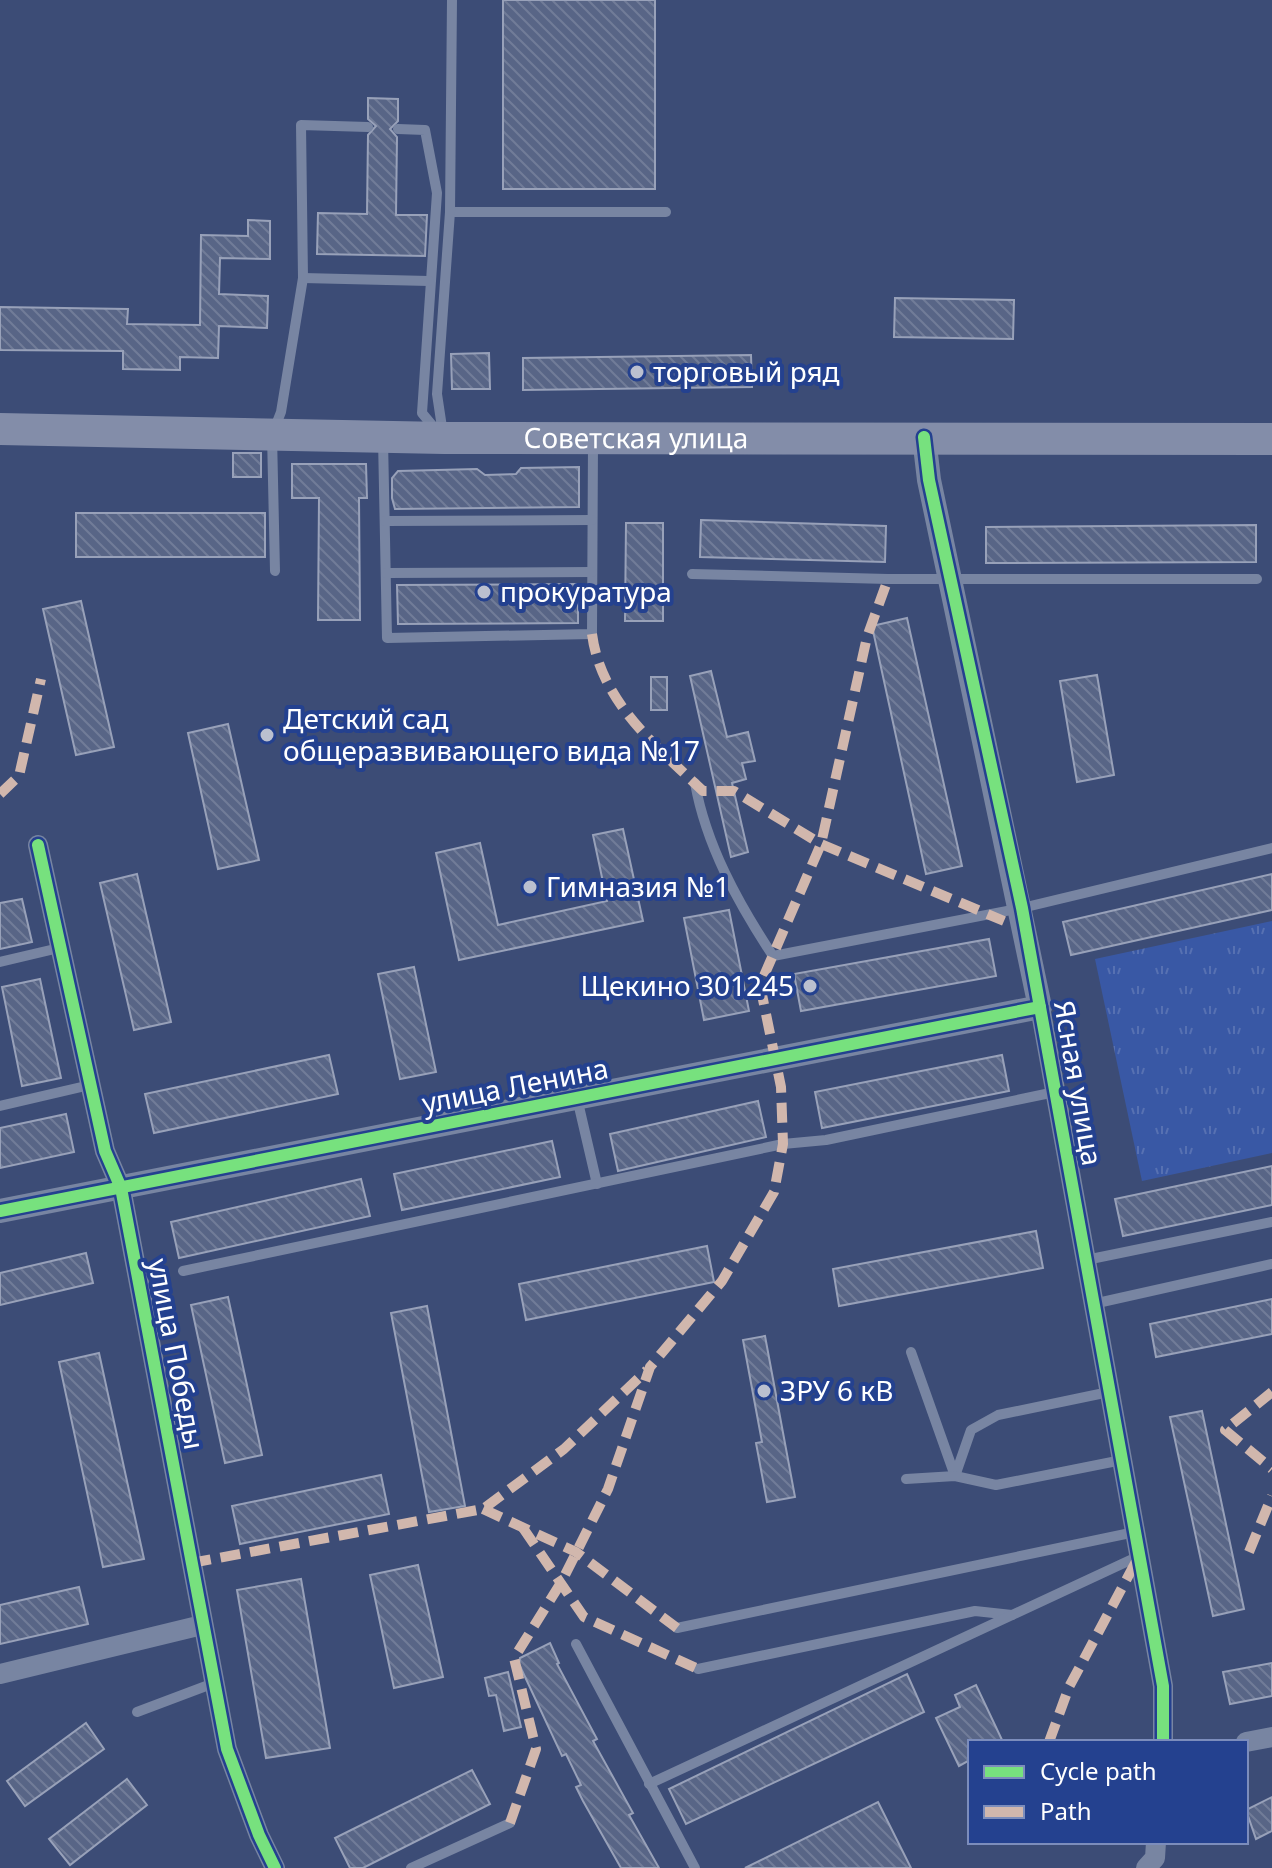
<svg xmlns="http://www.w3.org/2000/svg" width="1272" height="1868" viewBox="0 0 1272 1868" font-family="'Noto Sans',sans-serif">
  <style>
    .park { fill: url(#park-tufts) }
    .building { fill: url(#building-back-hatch); stroke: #98a1b9; stroke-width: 2 }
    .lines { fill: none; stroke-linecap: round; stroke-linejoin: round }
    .service { stroke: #7885a2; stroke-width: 10 }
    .minor { stroke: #7885a2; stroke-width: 20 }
    .tertiary { stroke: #7885a2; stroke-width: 24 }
    .primary { stroke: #838da9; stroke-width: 32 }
    .quiet { stroke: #d1b7ad; stroke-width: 10; stroke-dasharray: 20 10; stroke-linecap: butt }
    .cycleway-casing { stroke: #24418f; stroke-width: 17 }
    .cycleway { stroke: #77e17e; stroke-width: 12 }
    .poi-dot { fill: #bbc0cf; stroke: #24418f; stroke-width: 3 }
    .labels { text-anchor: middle; stroke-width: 8; stroke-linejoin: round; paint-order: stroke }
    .poi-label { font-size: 28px; fill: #fff; stroke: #24418f; text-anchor: start }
    .street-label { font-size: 28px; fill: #fff; stroke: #24418f }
  </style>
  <defs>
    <pattern id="park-tufts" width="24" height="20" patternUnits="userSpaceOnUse" patternTransform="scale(2)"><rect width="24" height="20" fill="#3958a5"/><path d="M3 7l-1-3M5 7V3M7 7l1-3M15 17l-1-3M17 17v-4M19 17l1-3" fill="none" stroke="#5771b2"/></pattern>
    <pattern id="building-back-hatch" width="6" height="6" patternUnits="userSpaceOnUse" patternTransform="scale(2)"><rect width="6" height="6" fill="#586586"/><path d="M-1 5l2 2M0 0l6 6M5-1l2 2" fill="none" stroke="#717c98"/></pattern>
  </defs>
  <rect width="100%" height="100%" fill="#3c4c76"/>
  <path class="park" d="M1272,921V1153L1142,1181L1095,959Z"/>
  <g class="building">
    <rect x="503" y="0" width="152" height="189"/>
    <path d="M368,98L398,99V121L390,129L397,137L396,215H427L425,256L317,254L318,213L367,214L368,135L376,126L368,119Z"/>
    <path d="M248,220L270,221V259L220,258L219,294L268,296L267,328L219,326L218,358L180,357V370L123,369V351L0,350V307L128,309L127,324L200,325L201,235L248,236Z"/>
    <path d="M895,298L1014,300L1013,339L894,337Z"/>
    <path d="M489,353L490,389H452L451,354Z"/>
    <path d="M751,355L752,387L523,390V358Z"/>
    <rect x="233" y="453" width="28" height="24"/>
    <path d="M292,464H366L367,498H359L360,620H318L319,498H292Z"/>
    <path d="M579,467V507L395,509L392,498V478L398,471L477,469L485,475L516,474L521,468Z"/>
    <rect x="76" y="513" width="189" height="44"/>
    <path d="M701,520L886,526L885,562L700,557Z"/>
    <path d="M626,523H663V621H625Z"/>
    <path d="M1256,525V562L986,563V527Z"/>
    <path d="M578,584V623L398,624L397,585Z"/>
    <path d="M81,601L114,747L76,755L43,609Z"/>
    <path d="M907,618L962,866L926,874L872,626Z"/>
    <path d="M711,671L727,737L748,732L755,761L742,763L746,779L732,783L748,852L731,857L690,676Z"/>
    <path d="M1097,675L1114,775L1077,782L1060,681Z"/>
    <rect x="651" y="677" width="16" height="33"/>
    <path d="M228,724L259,860L218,869L188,733Z"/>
    <path d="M623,829L643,921L459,960L436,853L480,843L498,925L607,901L593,835Z"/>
    <path d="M137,874L171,1022L134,1030L100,883Z"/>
    <path d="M1272,874V910L1071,955L1063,922Z"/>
    <path d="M22,899L32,942L0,949V903Z"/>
    <path d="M729,910L749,1011L704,1020L684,918Z"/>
    <path d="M989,939L996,976L801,1011L794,974Z"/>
    <path d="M414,967L436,1072L400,1079L378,974Z"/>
    <path d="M40,979L61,1078L22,1086L2,987Z"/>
    <path d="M329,1055L338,1094L154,1133L145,1094Z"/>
    <path d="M1002,1055L1009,1091L822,1128L815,1092Z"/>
    <path d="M758,1101L766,1137L618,1171L610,1134Z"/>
    <path d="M66,1114L74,1152L0,1168V1128Z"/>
    <path d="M552,1141L560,1177L402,1210L394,1174Z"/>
    <path d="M1272,1166V1205L1123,1236L1115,1199Z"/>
    <path d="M361,1179L370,1216L179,1258L171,1222Z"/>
    <path d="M1036,1231L1043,1268L839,1306L833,1269Z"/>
    <path d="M707,1246L714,1282L526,1320L519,1284Z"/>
    <path d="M86,1253L93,1283L0,1305V1273Z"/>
    <path d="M228,1297L262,1455L225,1463L191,1305Z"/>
    <path d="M1272,1299V1334L1156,1357L1150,1324Z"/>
    <path d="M427,1306L465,1506L429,1512L391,1313Z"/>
    <path d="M765,1336L795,1497L767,1502L756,1443L762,1442L743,1340Z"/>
    <path d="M99,1353L144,1559L103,1567L59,1362Z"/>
    <path d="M1202,1411L1244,1609L1213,1616L1170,1417Z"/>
    <path d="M381,1475L389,1514L240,1544L232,1506Z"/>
    <path d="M418,1565L443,1677L394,1688L370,1575Z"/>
    <path d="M301,1579L330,1748L266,1758L237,1590Z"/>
    <path d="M79,1587L88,1624L0,1644V1605Z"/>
    <path d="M550,1643L559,1663L557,1664L597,1739L593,1741L633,1813L629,1815L659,1868H621L583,1801L576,1787L581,1785L566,1754L562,1756L519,1664L520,1658Z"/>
    <path d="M1272,1663V1696L1230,1704L1223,1672Z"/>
    <path d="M508,1672L521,1727L504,1731L496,1695L489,1696L485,1678Z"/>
    <path d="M907,1674L924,1712L686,1824L669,1789Z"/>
    <path d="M976,1685L1003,1742H970V1760L959,1766L936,1718L960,1707L955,1695Z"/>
    <path d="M86,1723L104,1749L25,1806L7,1781Z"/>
    <path d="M472,1770L490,1804L363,1868H350L335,1838Z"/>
    <path d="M127,1779L147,1805L70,1865L49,1839Z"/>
    <path d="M1272,1797V1831L1256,1839L1246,1810Z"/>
    <path d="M878,1802L911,1868H745Z"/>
  </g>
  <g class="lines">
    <g class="service">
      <path d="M398,129L425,130L437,193L422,413L436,430"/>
      <path d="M450,212H666"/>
      <path d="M303,278L429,281"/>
      <path d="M443,434L437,394L450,212L452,0"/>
      <path d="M383,439L387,638L592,634L593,442"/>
      <path d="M385,521L592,520"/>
      <path d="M275,571L272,435L281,412L303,278L301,125L368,127"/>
      <path d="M386,573L592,572"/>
      <path d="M692,574L888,579H1257"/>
      <path d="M695,783C706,845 738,903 773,956L1022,908L1272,848"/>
      <path d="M0,962L59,948"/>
      <path d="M577,1098L597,1184"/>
      <path d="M0,1106L90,1085"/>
      <path d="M1086,1260L1272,1222"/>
      <path d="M183,1271L783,1144L826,1140L1055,1092"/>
      <path d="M1093,1304L1272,1264"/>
      <path d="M911,1352L955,1476L971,1430L998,1415L1109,1392"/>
      <path d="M906,1479L955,1476L996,1485L1122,1460"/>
      <path d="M677,1628L1135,1532"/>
      <path d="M576,1644L695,1868"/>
      <path d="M698,1669L975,1611L1012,1615"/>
      <path d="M137,1712L214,1683"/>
      <path d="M649,1784L1139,1556"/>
      <path d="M411,1868L510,1823"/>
    </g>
    <g class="minor">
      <path d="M38,845L105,1151L121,1188L227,1749L259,1835L275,1868"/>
      <path d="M1040,1007L1163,1686V1742"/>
      <path d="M0,1674L202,1625"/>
      <path d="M1246,1742L1272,1737"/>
      <path d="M1146,1868L1155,1858L1156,1842"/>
    </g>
    <path class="tertiary" d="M0,1211L1040,1007L929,480L924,437"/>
    <path class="primary" id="s1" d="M0,429L444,438L1272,439"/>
    <g class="quiet">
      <path d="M592,634C601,702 656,746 703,791H734L821,844L1004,921"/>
      <path d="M0,794L19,776L41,679"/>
      <path d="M1272,1392L1225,1430L1272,1469"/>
      <path d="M483,1509L576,1552L677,1628"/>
      <path d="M523,1528L584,1617L698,1669"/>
      <path d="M1249,1552L1272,1496"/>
      <path d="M191,1563L483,1509L564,1449L647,1370"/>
      <path d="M1049,1742L1069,1687L1139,1556"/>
      <path d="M510,1823L536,1749L514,1658L562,1581L608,1489L650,1367L722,1281L774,1192L783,1144L781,1087L760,985L821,844L867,637L888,579"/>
    </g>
    <g class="cycleway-casing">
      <g id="cycleway">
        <path d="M924,437L929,480L1022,908L1163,1686V1742"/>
        <path d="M38,845L105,1151L121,1188L227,1749L259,1835L275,1868"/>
        <path d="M0,1211L1040,1007"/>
      </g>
    </g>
    <use href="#cycleway" class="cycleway"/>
  </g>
  <g class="poi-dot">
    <circle cx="637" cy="372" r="8"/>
    <circle cx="484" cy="592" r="8"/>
    <circle cx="267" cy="735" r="8"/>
    <circle cx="530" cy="887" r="8"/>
    <circle cx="810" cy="986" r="8"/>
    <circle cx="764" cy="1391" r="8"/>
  </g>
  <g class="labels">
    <g class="poi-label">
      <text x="653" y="382">торговый ряд</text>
      <text x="500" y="602">прокуратура</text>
      <text x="283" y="729">Детский сад<tspan x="283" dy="32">общеразвивающего вида №17</tspan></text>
      <text x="546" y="897">Гимназия №1</text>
      <text x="794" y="996" text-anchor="end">Щекино 301245</text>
      <text x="780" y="1401">ЗРУ 6 кВ</text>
    </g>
    <g class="street-label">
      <text dy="10" stroke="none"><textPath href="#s1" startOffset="636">Советская улица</textPath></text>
      <text transform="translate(1078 1083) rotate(80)" y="10">Ясная улица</text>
      <text transform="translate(515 1086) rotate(-11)" y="10">улица Ленина</text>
      <text transform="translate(176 1354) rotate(79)" y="10">улица Победы</text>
    </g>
  </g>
  <rect x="968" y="1740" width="280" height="104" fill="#24418f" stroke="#7c8dbc" stroke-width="2"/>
  <rect x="984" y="1766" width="40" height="12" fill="#77e17e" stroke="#7c8dbc" stroke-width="2"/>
  <text x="1040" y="1780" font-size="24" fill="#ffffff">Cycle path</text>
  <rect x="984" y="1806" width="40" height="12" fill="#d1b7ad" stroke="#7c8dbc" stroke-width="2"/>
  <text x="1040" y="1820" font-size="24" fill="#ffffff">Path</text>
</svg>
